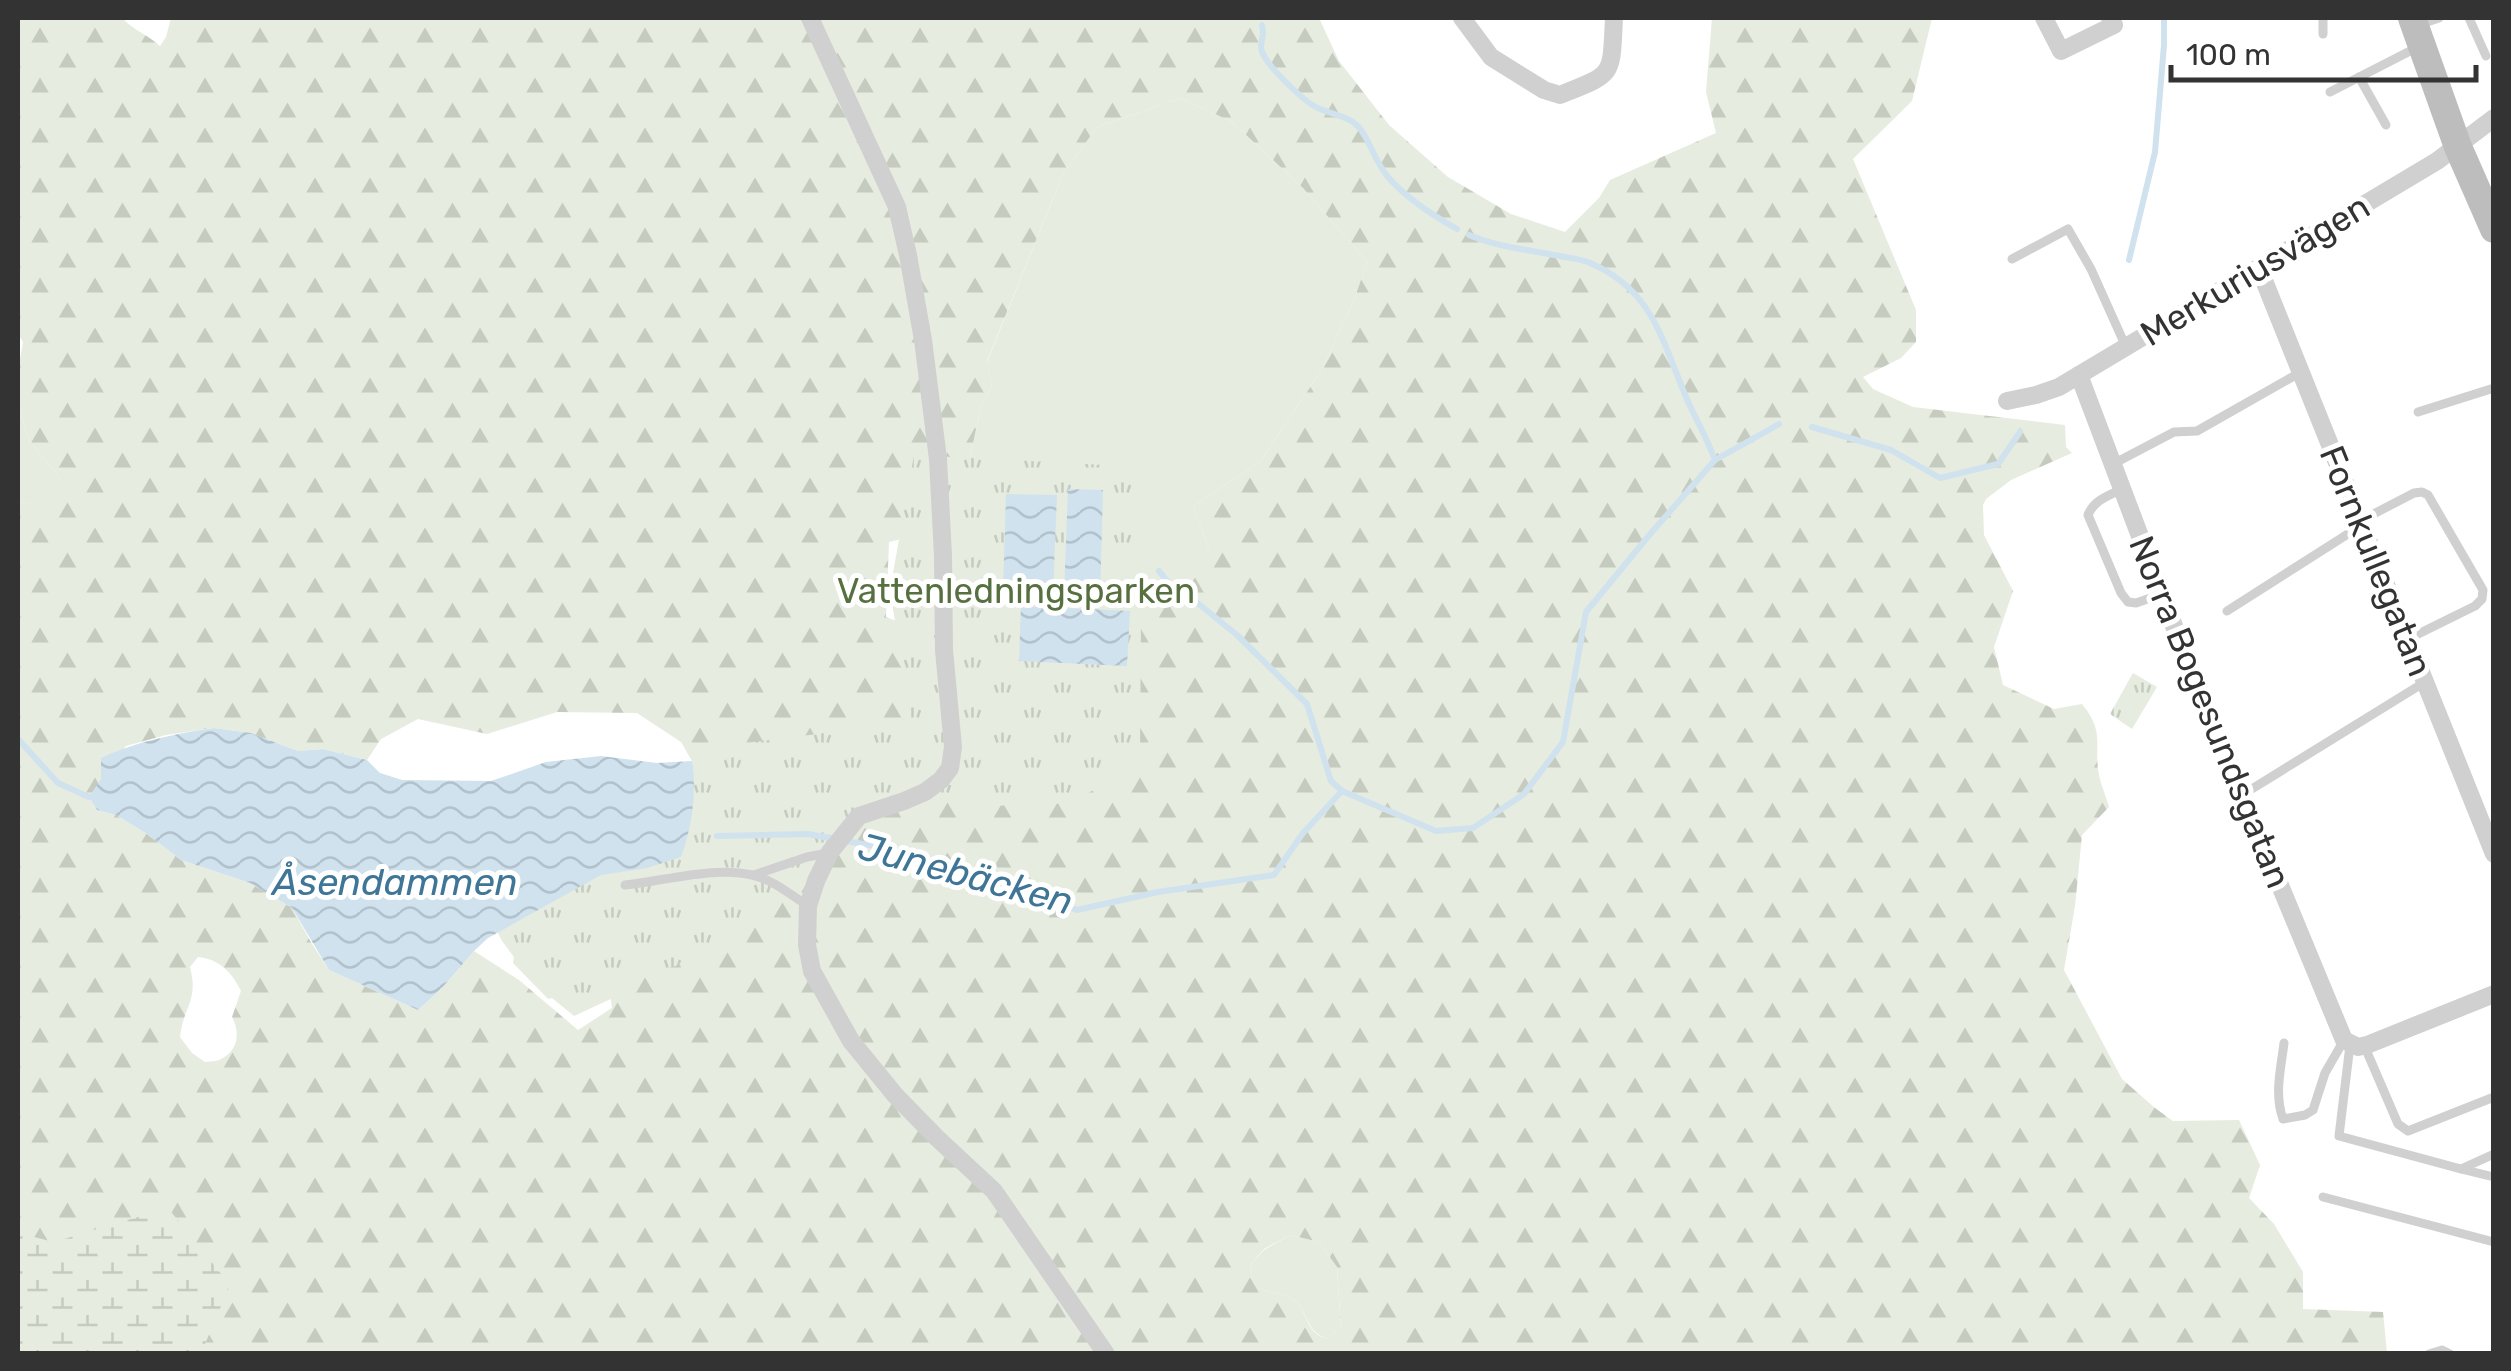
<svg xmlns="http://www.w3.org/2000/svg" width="2511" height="1371" viewBox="0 0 2511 1371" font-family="Rubik,sans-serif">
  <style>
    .green { fill: #e6ecdf }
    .forest { fill: url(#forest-firs); fill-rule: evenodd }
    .wetland { fill: url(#wetland-marsh) }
    .park { fill: url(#park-tufts) }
    .water { fill: url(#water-waves) }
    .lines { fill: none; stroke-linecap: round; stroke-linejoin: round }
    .stream { stroke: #cfe2ee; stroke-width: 6 }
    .lane { stroke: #d0d0d0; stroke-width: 9 }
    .street { stroke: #d0d0d0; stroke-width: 18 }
    .secondary { stroke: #bdbdbd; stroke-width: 28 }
    .labels { text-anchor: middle; stroke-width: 10; stroke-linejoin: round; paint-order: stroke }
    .street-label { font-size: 35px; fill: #333; stroke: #fff }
    .park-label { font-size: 35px; fill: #56703f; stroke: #fff }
    .water-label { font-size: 38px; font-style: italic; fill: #3f7597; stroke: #fff }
  </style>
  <defs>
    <pattern id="forest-firs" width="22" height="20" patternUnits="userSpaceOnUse" patternTransform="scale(2.5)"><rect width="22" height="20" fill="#e6ecdf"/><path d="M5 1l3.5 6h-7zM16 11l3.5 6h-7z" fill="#c6cbc0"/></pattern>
    <pattern id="wetland-marsh" width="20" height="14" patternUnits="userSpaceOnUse" patternTransform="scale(2.5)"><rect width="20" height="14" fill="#e6ecdf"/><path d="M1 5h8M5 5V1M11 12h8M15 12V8" fill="none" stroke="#c6cbc0"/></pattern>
    <pattern id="park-tufts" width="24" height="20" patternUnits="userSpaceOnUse" patternTransform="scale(2.5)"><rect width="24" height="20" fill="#e6ecdf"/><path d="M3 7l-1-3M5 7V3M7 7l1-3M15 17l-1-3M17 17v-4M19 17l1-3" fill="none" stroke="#c6cbc0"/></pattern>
    <pattern id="water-waves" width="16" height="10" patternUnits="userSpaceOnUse" patternTransform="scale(2.5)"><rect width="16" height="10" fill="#cfe2ee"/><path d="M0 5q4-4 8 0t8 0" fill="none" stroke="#b2c2cd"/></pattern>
  </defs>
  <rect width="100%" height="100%" fill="#fff"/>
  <g class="green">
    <path d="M1181,98L1232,122L1303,188L1367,262L1354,300L1321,371L1260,462L1193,506L1209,550L1135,700L968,467L981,406L992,387L987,362L1063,174L1097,127Z"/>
    <path d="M18,404L29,441L60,478L63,508L18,502Z"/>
    <path d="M1290,1235L1319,1242L1337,1267L1341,1327L1327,1339C1307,1332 1309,1315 1296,1302C1284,1291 1269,1295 1258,1287C1251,1281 1252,1273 1251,1264L1264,1250Z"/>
  </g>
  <path class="forest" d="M18,18H124L125,21C136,31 149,36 160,46L166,37L171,18H1319L1339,61L1389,125L1448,177L1511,214L1565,232L1599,198L1610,180L1716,133L1706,92L1712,18H1932L1912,101L1853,159L1916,310V342L1901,358L1863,377L1873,389L1913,407L2065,425L2066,447L2072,453L2011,480L1986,499L1983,505L1984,535L2013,591L1994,647L2003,685L2054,709L2082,704C2106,734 2093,743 2099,775C2101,785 2106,796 2109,807L2082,835L2075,906L2064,970L2122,1079L2155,1108L2173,1121L2239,1120L2260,1165L2249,1198L2274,1224L2303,1272V1309L2383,1312L2387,1353H18V502L62,507L60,478L29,441L18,404V371L23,342L18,334ZM1181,98L1232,122L1303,188L1367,262L1354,300L1321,371L1260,462L1193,506L1209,550L1142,586L1134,700L968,467L981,406L992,387L987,361L1063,174L1097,127ZM918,535L925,632L886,617L889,542ZM557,712L637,713L681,742L692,761L694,774L608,976L612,1008L578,1030L519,980L474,951L442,988L418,1010L329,970L312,944L292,908L250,883L181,860L147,834L116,815L97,810L89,797L126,746L166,735L214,728L251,733L298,751L323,749L367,760L381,739L418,719L487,734ZM198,957C219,959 232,972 241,991L232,1017C240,1031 239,1051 221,1059C216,1062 210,1061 205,1062L192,1053L180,1037C183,1007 199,1001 190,967ZM1290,1235L1319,1242L1337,1267L1341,1327L1327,1339C1306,1333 1309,1315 1296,1302C1284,1291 1269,1295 1258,1287C1251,1280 1252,1272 1251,1264L1264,1249Z"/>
  <path class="wetland" d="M168,1208L230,1285L205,1344L195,1353H18V1233L54,1242Z"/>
  <g class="park">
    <path d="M914,455L1142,467L1140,763L1071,803L993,806L927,794L876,815L798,887L676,966L615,982V997L574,1016L552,998L548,999L513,963L514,957L502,941L485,907L716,747L911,722L890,590Z"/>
    <path d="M2133,673L2157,687L2132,729L2110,714Z"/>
  </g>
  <g class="water">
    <path d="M1068,489L1103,490L1100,597L1064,595Z"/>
    <path d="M1006,494L1057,495L1053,592L1003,590Z"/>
    <path d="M1021,606L1130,611L1127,666L1019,661Z"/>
    <path d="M214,728L251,733L298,751L323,749L367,760L380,773L402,780L491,781L546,762L601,756L657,763L692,761C697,792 692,827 681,857L647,868L601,875L520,920L488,938L474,951L442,988L418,1010L329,970L292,908L250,883L181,860L147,834L116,815L97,810L89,797L101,779V758C138,741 174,734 214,728Z"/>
  </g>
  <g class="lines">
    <g class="stream">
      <path d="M1262,25C1265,35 1261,39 1261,48C1263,63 1306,104 1320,109C1334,115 1351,116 1361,130C1371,144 1376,163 1388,177C1407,199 1432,215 1457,229"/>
      <path d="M1469,235C1497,247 1530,250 1560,256C1569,258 1581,259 1590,263C1652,289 1662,340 1686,397C1695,418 1707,438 1715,460"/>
      <path d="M2129,260L2155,152L2164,45V18"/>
      <path d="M1812,427L1891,450L1940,478L1998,464L2020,432"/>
      <path d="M1159,571L1172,587L1195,601L1237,635L1307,704L1331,781L1342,791"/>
      <path d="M18,739L58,783L89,797"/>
      <path d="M717,836L808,834L912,853L1077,910L1158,892L1274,875L1303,833L1342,791L1436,831L1473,828L1524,794L1563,742L1586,612L1651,533L1715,460L1779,424"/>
    </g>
    <g class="lane">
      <path d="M2469,18L2486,56"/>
      <path d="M2418,25L2439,18"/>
      <path d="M2323,34V18"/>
      <path d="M2359,77L2386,125"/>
      <path d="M2330,92L2416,48"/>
      <path d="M2012,259L2068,229L2091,269L2126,347"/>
      <path d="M2418,412L2494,388"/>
      <path d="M2113,464L2174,432L2197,431L2301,372"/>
      <path d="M2122,489C2108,496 2094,500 2088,515L2121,593L2128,602L2136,603L2162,594"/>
      <path d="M2360,521L2414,493L2422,492L2428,495L2483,590L2482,599L2475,606L2408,639"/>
      <path d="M2227,611L2362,525"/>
      <path d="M2242,795L2425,682"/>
      <path d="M754,875L807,857L828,853"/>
      <path d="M625,885C664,881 714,866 752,875C772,879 791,895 808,906"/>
      <path d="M2284,1043C2281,1068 2274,1094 2283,1119L2305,1115L2313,1110L2325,1073L2344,1040"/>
      <path d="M2350,1045L2339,1136L2461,1169L2494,1154"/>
      <path d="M2364,1045L2398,1124L2408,1131L2494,1097"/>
      <path d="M2461,1169L2494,1177"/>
      <path d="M2323,1197L2494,1242"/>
      <path d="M2429,1354L2442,1350L2450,1354"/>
    </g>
    <g class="street">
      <path d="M810,18L897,207L908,255L923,340L938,459L943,556L944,650L953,747L950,768L941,780L925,792L904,801L859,816L830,852L816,881L808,906L807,945L812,971L851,1041L895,1095L937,1138L994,1191L1106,1354"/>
      <path d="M1462,18L1491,57L1544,90L1560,95C1615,73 1611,77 1614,18"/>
      <path d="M2044,18L2061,51L2114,25L2110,18"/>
      <path d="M2259,268L2494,854"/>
      <path d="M2079,375L2188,663L2344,1040L2358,1047L2367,1045L2494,994"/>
      <path d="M2007,401L2036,395L2059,387L2437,161L2494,118"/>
    </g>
    <path class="secondary" d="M2412,18L2458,147L2494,229"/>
  </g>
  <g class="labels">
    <g class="street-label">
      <text transform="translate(2255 270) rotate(-31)" y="12">Merkuriusvägen</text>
      <text transform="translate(2376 561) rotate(68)" y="12">Fornkullegatan</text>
      <text transform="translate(2210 712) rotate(68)" y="12">Norra Bogesundsgatan</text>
    </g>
    <g class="park-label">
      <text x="1016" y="603">Vattenledningsparken</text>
    </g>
    <g class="water-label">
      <text transform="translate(966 874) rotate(15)" y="13">Junebäcken</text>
      <text x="395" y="895">Åsendammen</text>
    </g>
  </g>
  <rect width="2511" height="1371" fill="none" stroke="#333333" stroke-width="40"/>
  <path d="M2171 65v15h305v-15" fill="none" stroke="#333333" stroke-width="5"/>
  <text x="2186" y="65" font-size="30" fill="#333333" stroke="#ffffff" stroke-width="8" paint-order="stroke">100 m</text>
</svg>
